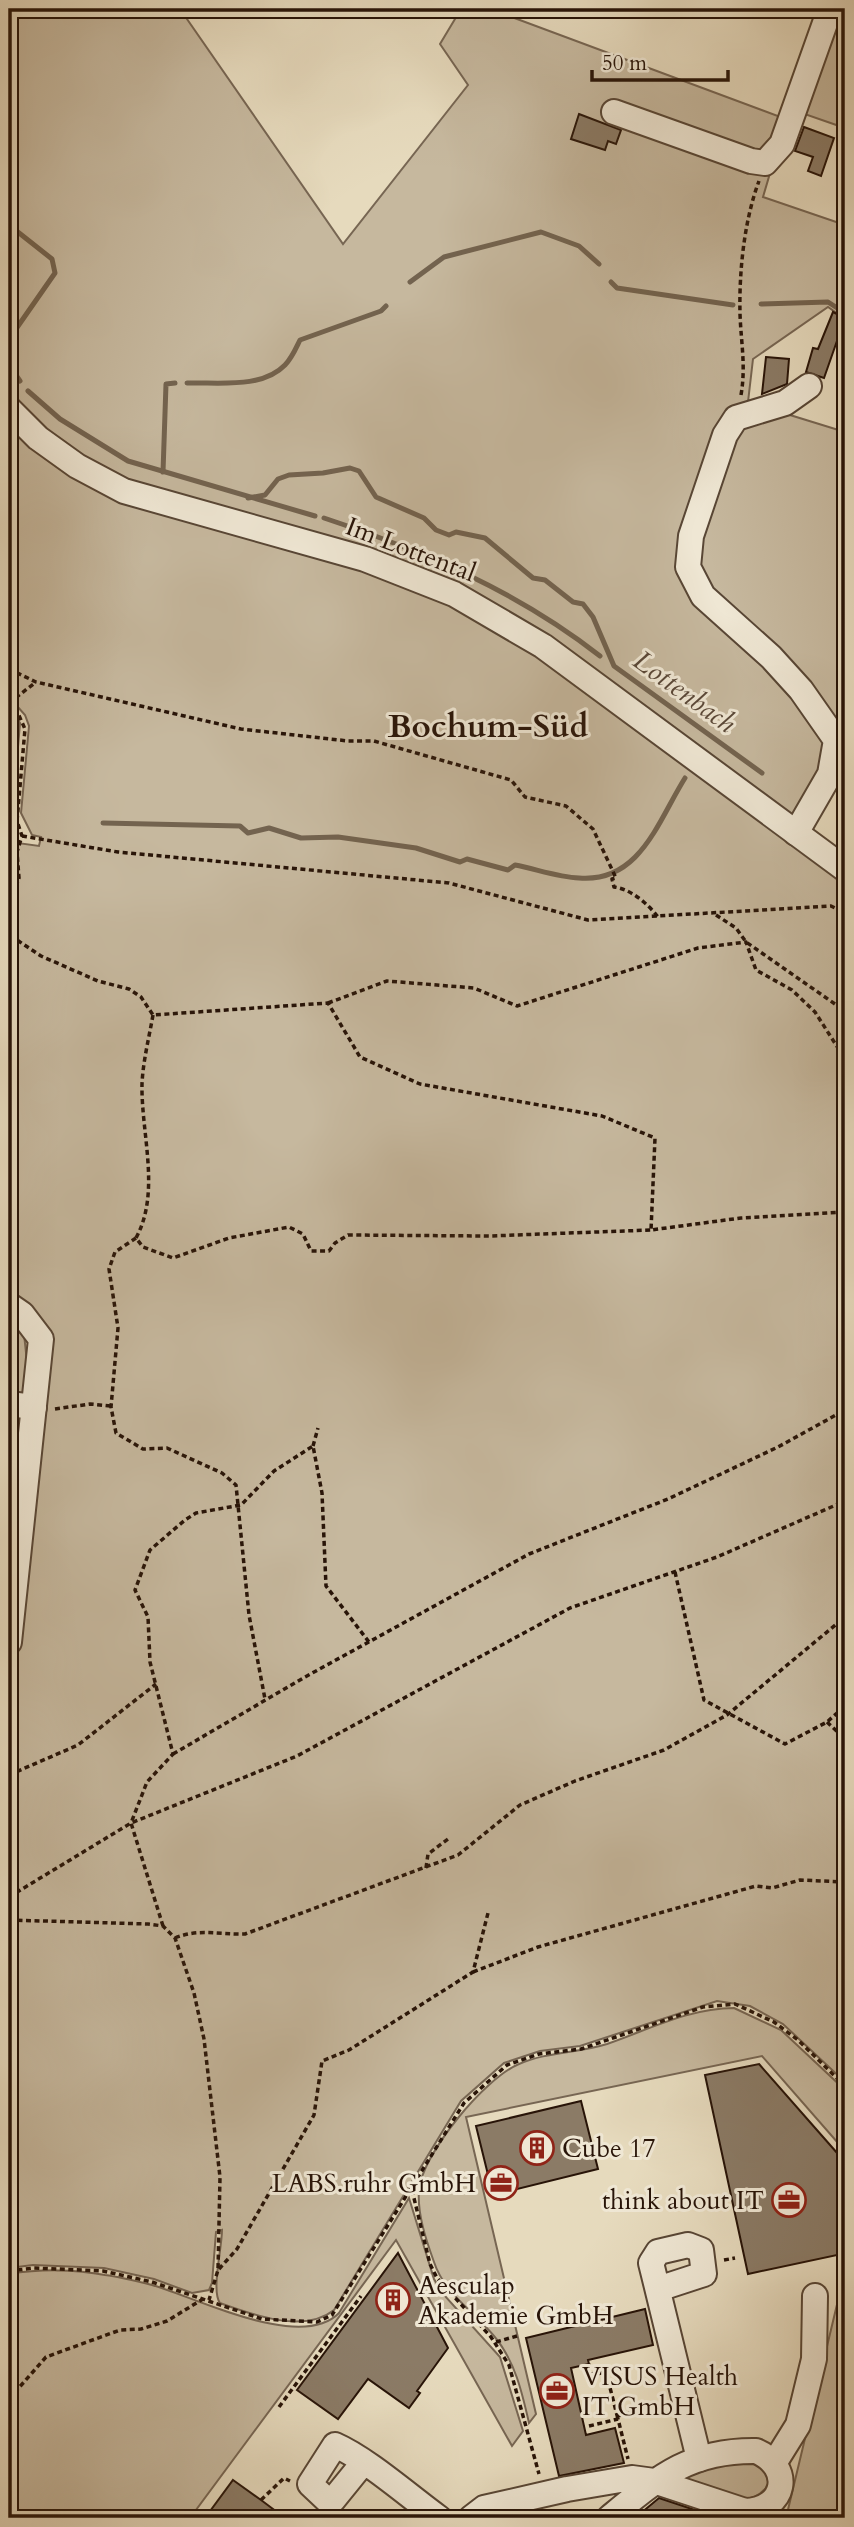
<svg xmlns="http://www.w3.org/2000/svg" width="854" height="2527" viewBox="0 0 854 2527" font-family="Cardo,serif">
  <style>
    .green { fill: #c6b89e; stroke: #776653; stroke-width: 2 }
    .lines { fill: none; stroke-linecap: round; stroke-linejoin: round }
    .stream { stroke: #73634f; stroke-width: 5 }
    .building { fill: #8b7b66; stroke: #281408; stroke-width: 2 }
    .minor-casing { stroke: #584635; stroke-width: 28 }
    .path { stroke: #281408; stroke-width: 3.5; stroke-dasharray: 5 3.5; stroke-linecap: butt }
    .minor { stroke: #efe7d4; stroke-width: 24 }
    .labels { text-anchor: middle; stroke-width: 6; stroke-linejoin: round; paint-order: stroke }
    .street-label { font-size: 26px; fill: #281408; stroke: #efe7d4 }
    .poi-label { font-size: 26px; fill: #281408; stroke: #efe7d4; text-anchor: start }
    .water-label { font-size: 28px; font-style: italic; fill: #5a4838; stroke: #efe7d4 }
    .district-label { font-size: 33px; font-weight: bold; fill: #281408; stroke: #efe7d4 }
  </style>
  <rect width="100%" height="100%" fill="#e6dabd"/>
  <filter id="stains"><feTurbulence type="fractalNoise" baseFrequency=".00286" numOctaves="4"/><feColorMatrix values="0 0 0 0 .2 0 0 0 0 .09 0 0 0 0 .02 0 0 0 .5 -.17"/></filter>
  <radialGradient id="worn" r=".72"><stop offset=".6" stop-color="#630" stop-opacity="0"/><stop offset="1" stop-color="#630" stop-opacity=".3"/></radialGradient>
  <g class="green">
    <path d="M9,9H180L343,244L468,85L440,44L461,9H490L786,119L763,197L845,225V319L828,307L753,359L748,402L845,432V767L811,827L763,797L845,878V2082L783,2024L750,2006L717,2001L580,2046L540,2051L504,2063L461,2101L334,2310C304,2334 253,2315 220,2303C211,2291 222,2248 222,2230L216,2232L212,2283L209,2290L192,2293L154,2279L104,2268L33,2265L9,2268V1737L49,1341L9,1293V787L13,727L9,706L20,723L10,842L39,846L41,837L32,835L21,813L29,726L25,715L9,697Z"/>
    <path d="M826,9H845V128L790,109Z"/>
    <path d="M9,1317L24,1334L27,1362L24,1397L9,1395Z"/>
    <path d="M9,1419L23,1420L9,1567Z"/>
    <path d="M734,2008L781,2030L845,2090V2151L762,2056L466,2117L536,2414L529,2423C522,2392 515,2361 494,2336C474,2312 444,2293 434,2262C426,2240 417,2213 419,2190C422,2154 485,2078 519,2064C546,2052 578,2053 607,2044C648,2030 689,2008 734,2008Z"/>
    <path d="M409,2198L434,2279L444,2295L500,2357L523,2431L512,2446L396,2240L190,2518H9V2274C39,2269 75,2269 105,2275C120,2277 136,2281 152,2285C195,2297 301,2352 339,2313Z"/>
    <path d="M845,2271V2518H786Z"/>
    <path d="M754,2460L768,2475V2485C749,2514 713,2492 687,2483L683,2473Z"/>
  </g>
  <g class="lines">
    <g class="stream">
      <path d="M9,225L52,259L55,273L9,339"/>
      <path d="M410,282L444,257L541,232L579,246L599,264"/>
      <path d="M611,282L617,288L733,305"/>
      <path d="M761,304L828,302L845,313"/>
      <path d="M9,365L20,381"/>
      <path d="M187,383C218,382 262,389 285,365C292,358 296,348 300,340L381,311L386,306"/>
      <path d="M28,391L60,419L128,461L315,516"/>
      <path d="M163,472L166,384L175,383"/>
      <path d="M248,498L265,495L278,479L289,475L323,473L350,468L359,471L376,497L424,518L436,530L449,535L456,532L485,538L533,578L545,580L573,602L583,604L593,617L614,666L762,773"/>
      <path d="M324,518C423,551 517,591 600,656"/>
      <path d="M103,823L240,826L248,833L269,828L301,838L338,837L416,848L460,862L467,859L508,870L515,865C536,869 558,877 579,878C640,883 658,821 685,778"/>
    </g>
  </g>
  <g class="building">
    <path d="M579,114L621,130L616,144L608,141L605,150L571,139Z"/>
    <path d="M804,127L834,138L821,176L808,171L813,157L795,151Z"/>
    <path d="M833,312L845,318L824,378L806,372L813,348L818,349Z"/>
    <path d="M766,357L789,359L787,384L762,394Z"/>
    <path d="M759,2064L845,2162V2238L842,2254L748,2274L705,2075Z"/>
    <path d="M581,2101L598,2169L493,2195L476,2126Z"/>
    <path d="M398,2253L448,2348L417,2391L420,2393L409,2408L368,2379L338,2419L297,2390Z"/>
    <path d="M645,2309L653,2345L588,2360L589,2364L571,2368L586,2435L615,2428L624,2463L559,2476L526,2338Z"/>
    <path d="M233,2480L261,2500L285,2518H205Z"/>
    <path d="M659,2498L713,2516V2518H635Z"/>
  </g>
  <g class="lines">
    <g class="minor-casing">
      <g id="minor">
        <path d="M614,112L751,161L765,163L782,144L830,9"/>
        <path d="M9,409L38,438L77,466L124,491L365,559L454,594L543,646L845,869"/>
        <path d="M796,833L830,774L836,740L801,690L771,657L703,596L688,567L691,536L725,435L736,418L785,403L809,386"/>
        <path d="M9,1305L22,1314L41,1339L9,1642"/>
        <path d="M9,1404L34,1407"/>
        <path d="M658,2289L704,2274L701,2250L688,2245L658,2252L651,2263L654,2275L699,2459"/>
        <path d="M775,2462L798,2425L814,2359L815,2296"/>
        <path d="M363,2463L333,2500H327L310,2484L335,2445C367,2459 410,2497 439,2518"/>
        <path d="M471,2518L484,2508L567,2489L632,2478L654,2481L745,2511C786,2510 794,2467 756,2451C689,2450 658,2478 609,2518"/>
      </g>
    </g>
    <g class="path">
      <path d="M741,395C746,366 741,343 740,314C739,272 744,221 759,181"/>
      <path d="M9,669L36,682L241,729L348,741H374L511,780L525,797L566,806L593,829L616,878L612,879L614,887C631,889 648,904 658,917"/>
      <path d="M9,702L17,711L25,729L17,821L22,836L17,852L19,878L13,895L17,940L41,956L98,981L129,989L141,997L153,1015L328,1003L360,1057L420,1084L602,1116L655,1138L651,1230L741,1218L845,1212"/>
      <path d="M9,703L36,682"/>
      <path d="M22,836L118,852L449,883L588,920L831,906L845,913"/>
      <path d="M716,915L736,928L746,942L845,1011"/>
      <path d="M328,1003L387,981L474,988L517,1006L698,948L746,942L756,970L792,990L815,1012L845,1059"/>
      <path d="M9,1006L17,940"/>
      <path d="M153,1015C149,1038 143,1061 142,1084C141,1134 161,1192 136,1238L143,1247L173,1258L229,1238L289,1227L303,1234L311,1251H329L335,1243L348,1235L489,1236L651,1230"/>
      <path d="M136,1238L115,1252L109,1269L118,1328L111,1407L116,1433L143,1449L167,1448L222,1473L236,1485L249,1615L265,1699"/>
      <path d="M55,1409L90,1404L111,1406"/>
      <path d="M313,1446L318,1428"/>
      <path d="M675,1572L704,1700L785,1744L827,1722L845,1706"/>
      <path d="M827,1722L845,1739"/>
      <path d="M173,1754L305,1677L529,1554L668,1499L778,1447L845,1410"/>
      <path d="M9,1775L78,1745L156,1684"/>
      <path d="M426,1868L428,1854L448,1839"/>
      <path d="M9,1897L131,1823L297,1756L570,1608L717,1557L845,1501"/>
      <path d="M9,1920L148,1924L163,1926L175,1938L194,1993L204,2039L220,2177L218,2270L209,2300"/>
      <path d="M163,1926L131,1823L147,1782L173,1754L150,1662L148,1617L135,1590L150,1550L185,1520L196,1513L241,1505L274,1471L313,1446L322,1493L326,1586L369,1642"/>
      <path d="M175,1938C199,1928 219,1935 245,1934L458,1855L520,1805L575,1781L664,1750L727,1715L845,1617"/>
      <path d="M473,1972L538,1947L756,1886L772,1888L800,1880L845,1882"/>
      <path d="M412,2190L430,2264L437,2278L491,2337L509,2365L539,2474"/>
      <path d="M724,2260L735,2258"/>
      <path d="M219,2269L237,2249L314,2115L322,2061L349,2050L473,1972L488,1913"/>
      <path d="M9,2271L34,2268L103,2271L152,2282L262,2319L317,2322L332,2315L464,2103L507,2065L539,2054L581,2049L703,2007L735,2004L774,2022L798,2040L845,2086"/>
      <path d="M496,2342L517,2336"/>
      <path d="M589,2364L592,2375L606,2372L618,2419"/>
      <path d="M9,2399L46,2357L120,2330L141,2329L167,2321L203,2299"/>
      <path d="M279,2407L361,2296"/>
      <path d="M617,2416L646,2410"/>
      <path d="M589,2426L618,2419L628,2459"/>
      <path d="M261,2500L284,2478L290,2481"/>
    </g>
    <use href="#minor" class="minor"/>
  </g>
  <defs>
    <g id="building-ring" transform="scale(1.75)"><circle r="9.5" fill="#efe7d4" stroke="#8f2418" stroke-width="1.5"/><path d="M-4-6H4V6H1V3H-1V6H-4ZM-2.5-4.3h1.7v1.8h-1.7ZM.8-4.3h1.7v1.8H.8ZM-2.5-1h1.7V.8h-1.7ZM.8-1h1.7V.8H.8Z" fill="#8f2418"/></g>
    <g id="office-ring" transform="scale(1.75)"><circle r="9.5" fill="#efe7d4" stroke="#8f2418" stroke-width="1.5"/><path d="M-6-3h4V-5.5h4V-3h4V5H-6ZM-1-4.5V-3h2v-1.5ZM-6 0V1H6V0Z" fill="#8f2418"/></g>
  </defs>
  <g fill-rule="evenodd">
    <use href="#building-ring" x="537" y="2148"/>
    <use href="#office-ring" x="501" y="2183"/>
    <use href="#office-ring" x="789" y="2200"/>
    <use href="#building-ring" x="393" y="2300"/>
    <use href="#office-ring" x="557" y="2391"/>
  </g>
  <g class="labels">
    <g class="street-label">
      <text transform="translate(411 549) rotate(21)" y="9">Im Lottental</text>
    </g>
    <g class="poi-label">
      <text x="562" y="2157">Cube 17</text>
      <text x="476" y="2192" text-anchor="end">LABS.ruhr GmbH</text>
      <text x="764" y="2209" text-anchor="end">think about IT</text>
      <text x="418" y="2294">Aesculap<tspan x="418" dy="30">Akademie GmbH</tspan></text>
      <text x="582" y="2385">VISUS Health<tspan x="582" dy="30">IT GmbH</tspan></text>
    </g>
    <g class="water-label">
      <text transform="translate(685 691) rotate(36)" y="10">Lottenbach</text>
    </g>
    <g class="district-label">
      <text x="488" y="737">Bochum-Süd</text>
    </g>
  </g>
  <rect width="854" height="2527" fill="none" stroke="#e6dabd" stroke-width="35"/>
  <rect x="10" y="10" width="833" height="2506" fill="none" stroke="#281408" stroke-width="3.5"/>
  <rect x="18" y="18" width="819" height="2492" fill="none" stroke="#281408" stroke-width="2"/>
  <path d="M592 70v10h136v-10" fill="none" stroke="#281408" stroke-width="3.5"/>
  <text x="602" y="70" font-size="21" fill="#281408" stroke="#efe7d4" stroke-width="5" paint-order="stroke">50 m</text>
  <rect width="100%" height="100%" filter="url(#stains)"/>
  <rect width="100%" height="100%" fill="url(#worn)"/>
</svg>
